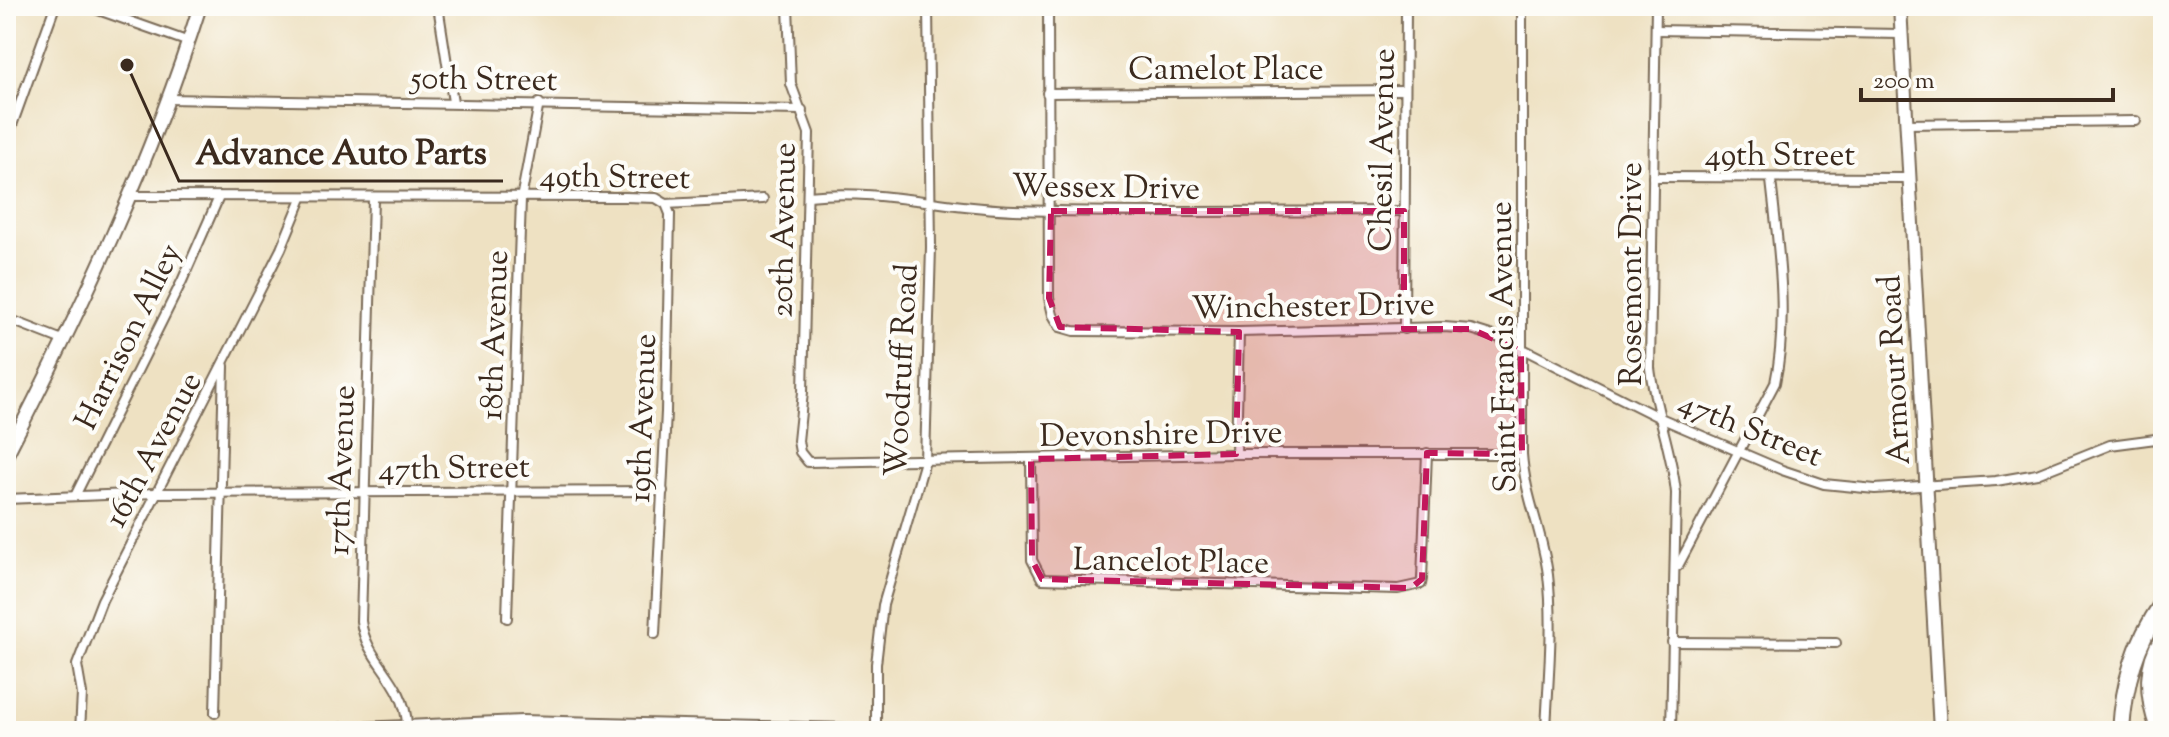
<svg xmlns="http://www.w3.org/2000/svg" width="2169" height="737" viewBox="0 0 2169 737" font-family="'Sorts Mill Goudy',serif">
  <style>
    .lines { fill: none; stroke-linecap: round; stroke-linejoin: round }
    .street-casing { stroke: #7a6a57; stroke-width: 12 }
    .secondary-casing { stroke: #7a6a57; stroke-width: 16 }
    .primary-casing { stroke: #7a6a57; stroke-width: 18 }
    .highway-casing { stroke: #7a6a57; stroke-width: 20 }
    .street { stroke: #fff; stroke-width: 8 }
    .secondary { stroke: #fff; stroke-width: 12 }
    .primary { stroke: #fff; stroke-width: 14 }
    .highway { stroke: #fff; stroke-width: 16 }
    .marked { fill: #c2185b; fill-opacity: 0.2; stroke: #c2185b; stroke-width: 6; stroke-dasharray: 16 10; stroke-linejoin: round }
    .labels { text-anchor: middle; stroke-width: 8; stroke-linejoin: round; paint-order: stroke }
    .street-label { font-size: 32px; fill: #3b2a1e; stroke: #fdfcf7 }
    .leader { fill: none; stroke: #3b2a1e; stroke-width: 3 }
    .callout-dot { fill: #3b2a1e; stroke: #fdfcf7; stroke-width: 3 }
    .callout-label { font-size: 34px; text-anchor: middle; font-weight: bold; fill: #3b2a1e; stroke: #fdfcf7; stroke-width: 8; stroke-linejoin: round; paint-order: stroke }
  </style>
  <rect width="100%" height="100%" fill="#fdfcf7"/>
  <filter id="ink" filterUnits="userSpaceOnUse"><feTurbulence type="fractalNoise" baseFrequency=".0125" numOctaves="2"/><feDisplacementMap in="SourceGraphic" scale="16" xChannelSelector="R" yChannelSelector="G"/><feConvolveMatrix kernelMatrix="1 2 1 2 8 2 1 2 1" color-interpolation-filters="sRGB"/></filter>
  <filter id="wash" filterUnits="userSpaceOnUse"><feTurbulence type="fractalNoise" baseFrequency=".006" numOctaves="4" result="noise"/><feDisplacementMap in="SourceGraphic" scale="32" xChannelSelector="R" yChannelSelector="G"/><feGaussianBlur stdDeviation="1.8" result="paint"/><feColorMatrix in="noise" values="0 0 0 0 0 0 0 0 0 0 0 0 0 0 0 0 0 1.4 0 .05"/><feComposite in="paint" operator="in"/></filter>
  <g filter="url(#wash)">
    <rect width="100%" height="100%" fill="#eee1c2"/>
  </g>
  <g filter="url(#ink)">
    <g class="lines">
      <g class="street-casing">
        <g id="street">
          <path d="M87,6L189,42"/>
          <path d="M438,6L453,102"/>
          <path d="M788,6L791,84L809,133L803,392L798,441L800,452L808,462L1236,454H1522"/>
          <path d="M1048,6L1049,298L1053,315L1060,327L1074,331L1239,332L1444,327L1471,329L1503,339L1658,417L1782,470L1824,484L1875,489L1996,481L2037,474L2110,445L2163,438"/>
          <path d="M1522,6V454C1525,497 1543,533 1548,575C1554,626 1548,680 1546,731"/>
          <path d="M1656,6L1650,368C1655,411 1672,450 1676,493L1671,731"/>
          <path d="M1656,30L1900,34"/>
          <path d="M1047,93L1404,90"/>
          <path d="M167,99L802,110"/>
          <path d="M1905,124L2136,121"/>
          <path d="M6,142L55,6"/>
          <path d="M1653,177L1907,178"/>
          <path d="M131,196L625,197L656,198L666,204L763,199"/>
          <path d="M808,196C877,188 945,208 1014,210C1144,214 1274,211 1404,211"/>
          <path d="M373,199L361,621C366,663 405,679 407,725"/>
          <path d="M6,318L65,341"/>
          <path d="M1404,329L1406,6"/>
          <path d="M1236,454L1239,332"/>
          <path d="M1031,459L1032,560L1042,579L1398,589L1421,584L1422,579L1427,453"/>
          <path d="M75,496L182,281L219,197"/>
          <path d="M6,499L155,493L663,491"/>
          <path d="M1678,566L1775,383C1789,317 1778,245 1771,180"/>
          <path d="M507,618L521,199L539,103"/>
          <path d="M655,634L666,412L670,214L666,204"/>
          <path d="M1672,642L1836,643"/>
          <path d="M215,713L224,366"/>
          <path d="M80,731L82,694L77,665L102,600L281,249L302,198"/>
          <path d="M876,731V664L883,605L925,461L931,247L928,6"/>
        </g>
      </g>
      <g class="secondary-casing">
        <g id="secondary">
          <path d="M1900,6L1940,731"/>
          <path d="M6,456C81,310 151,162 200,6"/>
        </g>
      </g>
      <g class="primary-casing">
        <path id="primary" d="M338,731L522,723L847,731"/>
      </g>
      <g class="highway-casing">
        <g id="highway">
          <path d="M2121,731C2124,682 2135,644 2163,603"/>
          <path d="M2160,731C2148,700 2144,668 2163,639"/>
        </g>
      </g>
      <use href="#street" class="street"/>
      <use href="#secondary" class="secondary"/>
      <use href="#primary" class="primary"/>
      <use href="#highway" class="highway"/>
    </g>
  </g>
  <path class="marked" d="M1051,211H1404V329H1471L1521,351L1522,454L1427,453L1422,579L1411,588L1042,579L1032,560L1031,459L1236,454L1239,332L1060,327L1049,298Z"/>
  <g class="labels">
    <g class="street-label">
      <text x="1226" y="79">Camelot Place</text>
      <text transform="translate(484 78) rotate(1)" y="11">50th Street</text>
      <text transform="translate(1381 150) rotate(-89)" y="11">Chesil Avenue</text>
      <text x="1780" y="165">49th Street</text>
      <text transform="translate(615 176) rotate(1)" y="11">49th Street</text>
      <text transform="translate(1106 186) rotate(1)" y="11">Wessex Drive</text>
      <text transform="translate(782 230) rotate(-89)" y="11">20th Avenue</text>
      <text transform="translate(1630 274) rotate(-90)" y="11">Rosemont Drive</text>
      <text transform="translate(1313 305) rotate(-1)" y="11">Winchester Drive</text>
      <text transform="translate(493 335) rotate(-88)" y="11">18th Avenue</text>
      <text transform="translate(127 336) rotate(-64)" y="11">Harrison Alley</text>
      <text transform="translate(1502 347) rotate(-91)" y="11">Saint Francis Avenue</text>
      <text transform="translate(900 370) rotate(-87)" y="11">Woodruff Road</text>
      <text transform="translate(1893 370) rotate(-93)" y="11">Armour Road</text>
      <text transform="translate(641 418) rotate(-88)" y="11">19th Avenue</text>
      <text transform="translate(1751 428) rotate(22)" y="11">47th Street</text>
      <text transform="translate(1161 433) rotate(-1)" y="11">Devonshire Drive</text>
      <text transform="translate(152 449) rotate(-62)" y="11">16th Avenue</text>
      <text transform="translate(454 467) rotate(-1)" y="11">47th Street</text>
      <text transform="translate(340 470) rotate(-88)" y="11">17th Avenue</text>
      <text transform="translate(1171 560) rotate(1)" y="11">Lancelot Place</text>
    </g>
  </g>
  <path class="leader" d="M127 65L179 181H503"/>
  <circle class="callout-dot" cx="127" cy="65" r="8"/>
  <g class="callout-label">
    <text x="341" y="164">Advance Auto Parts</text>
  </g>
  <rect width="2169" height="737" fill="none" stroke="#fdfcf7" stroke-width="32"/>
  <path d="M1861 88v12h252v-12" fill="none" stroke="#3b2a1e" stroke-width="4"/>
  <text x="1873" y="88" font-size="24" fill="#3b2a1e" stroke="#fdfcf7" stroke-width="6" paint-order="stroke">200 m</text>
</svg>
